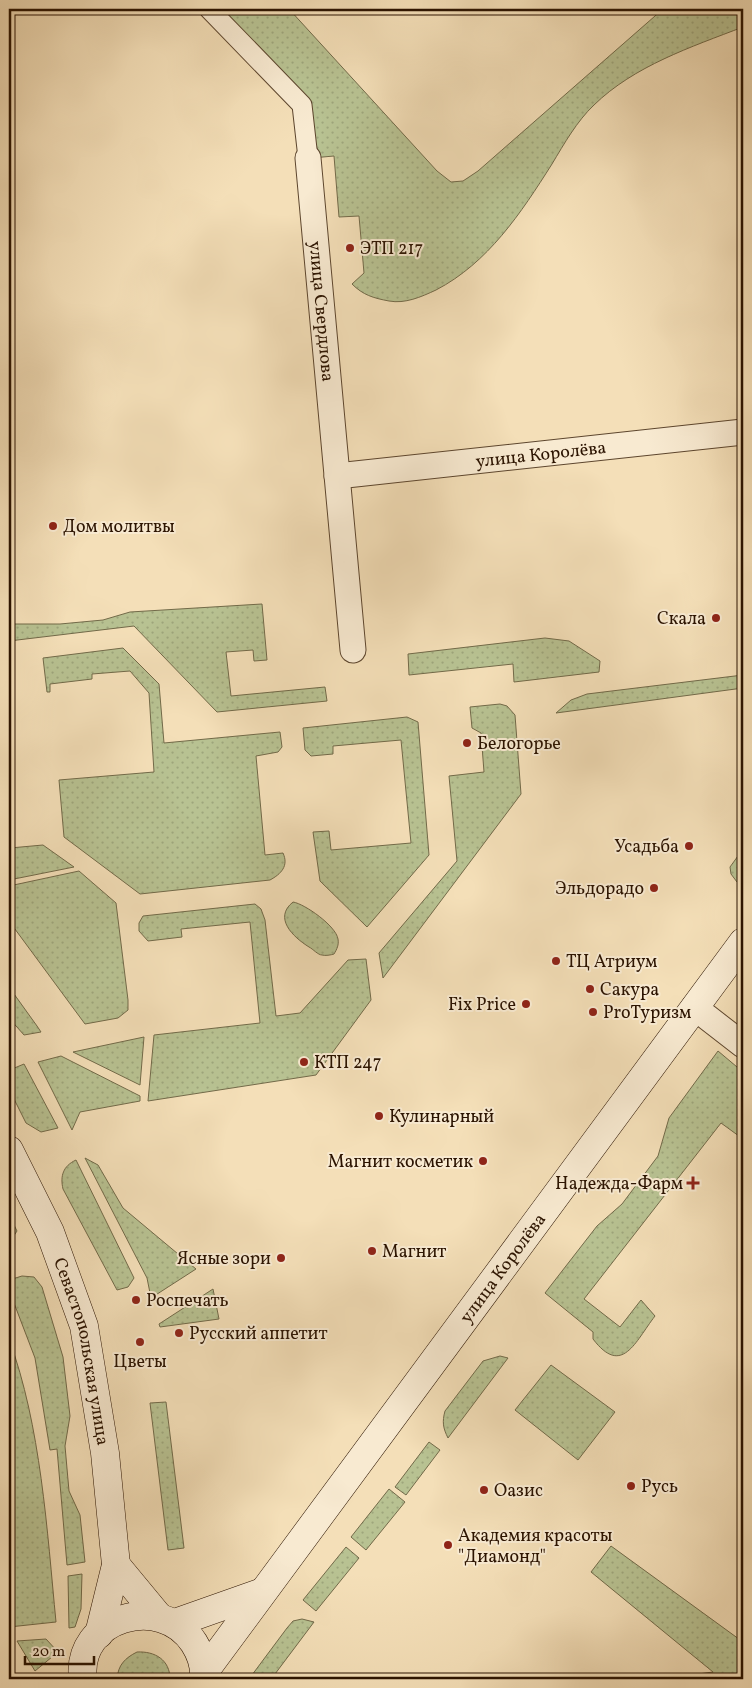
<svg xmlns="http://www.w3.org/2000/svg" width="752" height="1688" viewBox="0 0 752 1688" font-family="Vollkorn,serif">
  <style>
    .green { fill: url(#green-dots); stroke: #726a49 }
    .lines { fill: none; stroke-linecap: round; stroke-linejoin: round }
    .pedestrian-casing { stroke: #5d462e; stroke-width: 21 }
    .minor-casing { stroke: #5d462e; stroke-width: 27 }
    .secondary-casing { stroke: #2b1300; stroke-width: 29 }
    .pedestrian { stroke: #f8ead1; stroke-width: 19 }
    .minor { stroke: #f8ead1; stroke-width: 25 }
    .secondary { stroke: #f8ead1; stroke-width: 28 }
    .poi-dot { fill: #8f2418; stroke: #f8ead1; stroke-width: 2 }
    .labels { text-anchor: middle; stroke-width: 4; stroke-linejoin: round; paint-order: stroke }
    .poi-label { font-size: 18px; fill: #2b1300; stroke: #f8ead1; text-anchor: start }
    .street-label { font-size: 18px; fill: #2b1300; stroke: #f8ead1 }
  </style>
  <defs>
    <pattern id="green-dots" width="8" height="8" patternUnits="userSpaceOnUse" patternTransform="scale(1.25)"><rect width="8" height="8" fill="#b8c292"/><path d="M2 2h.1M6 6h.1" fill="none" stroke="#9ea67c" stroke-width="1.8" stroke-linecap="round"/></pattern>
  </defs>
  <rect width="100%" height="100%" fill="#f4dfb8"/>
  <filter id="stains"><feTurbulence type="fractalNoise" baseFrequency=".004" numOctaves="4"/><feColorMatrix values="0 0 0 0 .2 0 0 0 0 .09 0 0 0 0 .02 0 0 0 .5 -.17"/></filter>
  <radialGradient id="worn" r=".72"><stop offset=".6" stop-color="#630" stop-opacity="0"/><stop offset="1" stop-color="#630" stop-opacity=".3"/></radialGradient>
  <g class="green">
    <path d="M215,9H289L437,171L451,182L463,181L478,171L663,9H743V27C691,47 634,66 594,105C577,121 564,144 552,164C521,213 488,263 436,290C421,297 405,304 389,301C373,298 363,295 352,284L364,273L359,216L339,217L334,156L312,158L306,103Z"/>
    <path d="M262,604L267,660L254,661L253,650L226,652L231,696L325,687L327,701L217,712L134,626L9,641V624H60L103,620L130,612Z"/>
    <path d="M545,638L569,641L600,661L599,672L514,682L513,664L409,675L408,654Z"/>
    <path d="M123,648L159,684L164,743L280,732L282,747L278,752L256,756L265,855L283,853C289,866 281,874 270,880L140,894L64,837L59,780L154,772L149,693L130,671L92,674V679L50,684V692H47L43,658Z"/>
    <path d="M743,675V688L556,713L571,700L587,694Z"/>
    <path d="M500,704L507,706L515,715L521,794L383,978L379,953L457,861L449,776L484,772L481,733L472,728L470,707Z"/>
    <path d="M407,717L418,722L429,855L367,927L320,881L313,832L329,831L331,850L411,843L401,740L333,746V754L311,756L305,750L303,728Z"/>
    <path d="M43,845L74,867L9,880V873L13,872L10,848Z"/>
    <path d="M743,849V883L737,882L731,874L730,867Z"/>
    <path d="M79,871L116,903L128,1000V1010L118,1018L85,1024L9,921V886Z"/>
    <path d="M293,902C305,904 336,926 338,939C339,945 337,949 334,954C331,955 325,956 322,955C318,955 313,949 309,947C293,937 273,918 293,902Z"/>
    <path d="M255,904L261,909L265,920L276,1016L300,1013L348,960L366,959L371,1000L316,1075L148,1101L154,1035L260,1023L250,922L181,929L182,937L148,941L139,931V923L143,916Z"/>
    <path d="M9,987L37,1026L41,1032L24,1035L9,1018Z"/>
    <path d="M144,1037L140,1085L73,1052Z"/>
    <path d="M718,1051L743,1072V1139L721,1123L584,1299L620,1327L641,1300L655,1316C635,1342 622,1377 593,1339V1332L545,1293L597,1226L622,1204L658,1156L669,1118Z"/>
    <path d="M61,1056L140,1096V1101L80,1112L72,1130L38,1062Z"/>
    <path d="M24,1064L58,1128L41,1132L26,1123L9,1089V1072L12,1069Z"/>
    <path d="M85,1158L98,1165L123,1208L196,1269L151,1298L147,1278Z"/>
    <path d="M76,1160L134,1278L128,1287L117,1290L63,1189C60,1176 63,1166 76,1160Z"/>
    <path d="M9,1215L17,1231L9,1243Z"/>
    <path d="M22,1276L34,1277L42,1287L63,1357L70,1416L65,1446L69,1491L80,1515L85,1562L67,1565L57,1449L50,1450L35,1358L9,1290V1280Z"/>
    <path d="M213,1289L219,1319L160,1327L159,1324Z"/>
    <path d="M9,1339C41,1426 47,1530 56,1622L9,1627Z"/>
    <path d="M500,1356L508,1358L448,1438C443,1428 442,1422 445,1411L483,1361Z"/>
    <path d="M551,1365L615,1412L578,1460L515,1410Z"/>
    <path d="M166,1402L184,1548L168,1550L150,1403Z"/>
    <path d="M429,1442L440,1450L406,1495L395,1487Z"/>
    <path d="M389,1489L405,1502L366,1550L351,1537Z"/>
    <path d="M611,1546L743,1642V1679H660L713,1672L591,1572Z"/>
    <path d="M346,1547L359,1558L316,1611L303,1600Z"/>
    <path d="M82,1574L81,1609L75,1627L69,1628L68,1576Z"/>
    <path d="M302,1619L314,1622L275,1674V1679H249L287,1628L293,1621Z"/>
    <path d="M46,1639L58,1652L35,1671L17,1641Z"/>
    <path d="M137,1652C155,1651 170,1660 170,1679H117C118,1665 125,1658 137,1652Z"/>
  </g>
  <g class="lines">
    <g class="pedestrian-casing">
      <path id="pedestrian" d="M209,9L302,105L308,158"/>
    </g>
    <g class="minor-casing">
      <g id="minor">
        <path id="s1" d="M308,158L353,650"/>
        <path id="s2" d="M337,476L743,432"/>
        <path d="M694,1007L743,1045"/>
      </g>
    </g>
    <g class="secondary-casing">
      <g id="secondary">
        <path id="s3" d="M9,1150L50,1232L84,1326L105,1453L116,1565L99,1634"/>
        <path d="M116,1565L159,1617"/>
        <path d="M175,1623L260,1593"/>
        <path id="s4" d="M205,1671L743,942"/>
        <path d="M83,1679C75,1618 161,1592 194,1643C201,1654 205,1666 204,1679"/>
      </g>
    </g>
    <use href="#pedestrian" class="pedestrian"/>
    <use href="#minor" class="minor"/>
    <use href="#secondary" class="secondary"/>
  </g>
  <g class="poi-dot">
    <circle cx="350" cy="248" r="5"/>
    <circle cx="53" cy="526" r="5"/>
    <circle cx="716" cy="618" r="5"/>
    <circle cx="467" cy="743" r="5"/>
    <circle cx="689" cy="846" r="5"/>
    <circle cx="654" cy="888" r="5"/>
    <circle cx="556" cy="961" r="5"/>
    <circle cx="590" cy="989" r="5"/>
    <circle cx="526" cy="1004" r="5"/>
    <circle cx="593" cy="1012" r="5"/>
    <circle cx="304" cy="1062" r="5"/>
    <circle cx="379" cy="1116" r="5"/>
    <circle cx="483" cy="1161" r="5"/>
    <path d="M690.5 1175.5h5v5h5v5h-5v5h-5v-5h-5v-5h5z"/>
    <circle cx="372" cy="1251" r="5"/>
    <circle cx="281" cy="1258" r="5"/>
    <circle cx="136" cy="1300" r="5"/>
    <circle cx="179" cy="1333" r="5"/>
    <circle cx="140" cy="1342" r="5"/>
    <circle cx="631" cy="1486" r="5"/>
    <circle cx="484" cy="1490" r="5"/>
    <circle cx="448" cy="1545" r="5"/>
  </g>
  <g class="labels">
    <g class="poi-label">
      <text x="360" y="254">ЭТП 217</text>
      <text x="63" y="532">Дом молитвы</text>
      <text x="706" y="624" text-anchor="end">Скала</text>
      <text x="477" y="749">Белогорье</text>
      <text x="679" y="852" text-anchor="end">Усадьба</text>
      <text x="644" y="894" text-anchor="end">Эльдорадо</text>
      <text x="566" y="967">ТЦ Атриум</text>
      <text x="600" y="995">Сакура</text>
      <text x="516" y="1010" text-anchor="end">Fix Price</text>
      <text x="603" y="1018">ProТуризм</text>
      <text x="314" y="1068">КТП 247</text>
      <text x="389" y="1122">Кулинарный</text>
      <text x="473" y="1167" text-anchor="end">Магнит косметик</text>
      <text x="683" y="1189" text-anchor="end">Надежда-Фарм</text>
      <text x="382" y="1257">Магнит</text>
      <text x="271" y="1264" text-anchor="end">Ясные зори</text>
      <text x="146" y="1306">Роспечать</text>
      <text x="189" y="1339">Русский аппетит</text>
      <text x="140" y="1367" text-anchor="middle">Цветы</text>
      <text x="641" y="1492">Русь</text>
      <text x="494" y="1496">Оазис</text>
      <text x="458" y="1541">Академия красоты<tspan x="458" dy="21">"Диамонд"</tspan></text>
    </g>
    <g class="street-label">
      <text dy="6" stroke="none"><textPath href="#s1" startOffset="154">улица Свердлова</textPath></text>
      <text dy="6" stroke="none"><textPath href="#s2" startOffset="205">улица Королёва</textPath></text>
      <text dy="6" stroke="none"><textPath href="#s4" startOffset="501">улица Королёва</textPath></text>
      <text dy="6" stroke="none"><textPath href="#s3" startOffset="216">Севастопольская улица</textPath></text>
    </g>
  </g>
  <rect width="752" height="1688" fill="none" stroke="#f4dfb8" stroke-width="30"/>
  <rect x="10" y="10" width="732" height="1668" fill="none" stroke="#2b1300" stroke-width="2.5"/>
  <rect x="15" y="15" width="722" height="1658" fill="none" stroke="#2b1300"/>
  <path d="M25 1656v8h69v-8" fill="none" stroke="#2b1300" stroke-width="2.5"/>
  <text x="32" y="1656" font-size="15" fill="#2b1300" stroke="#f8ead1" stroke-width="4" paint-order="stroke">20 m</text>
  <rect width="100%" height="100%" filter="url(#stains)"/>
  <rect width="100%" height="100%" fill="url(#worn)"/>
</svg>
